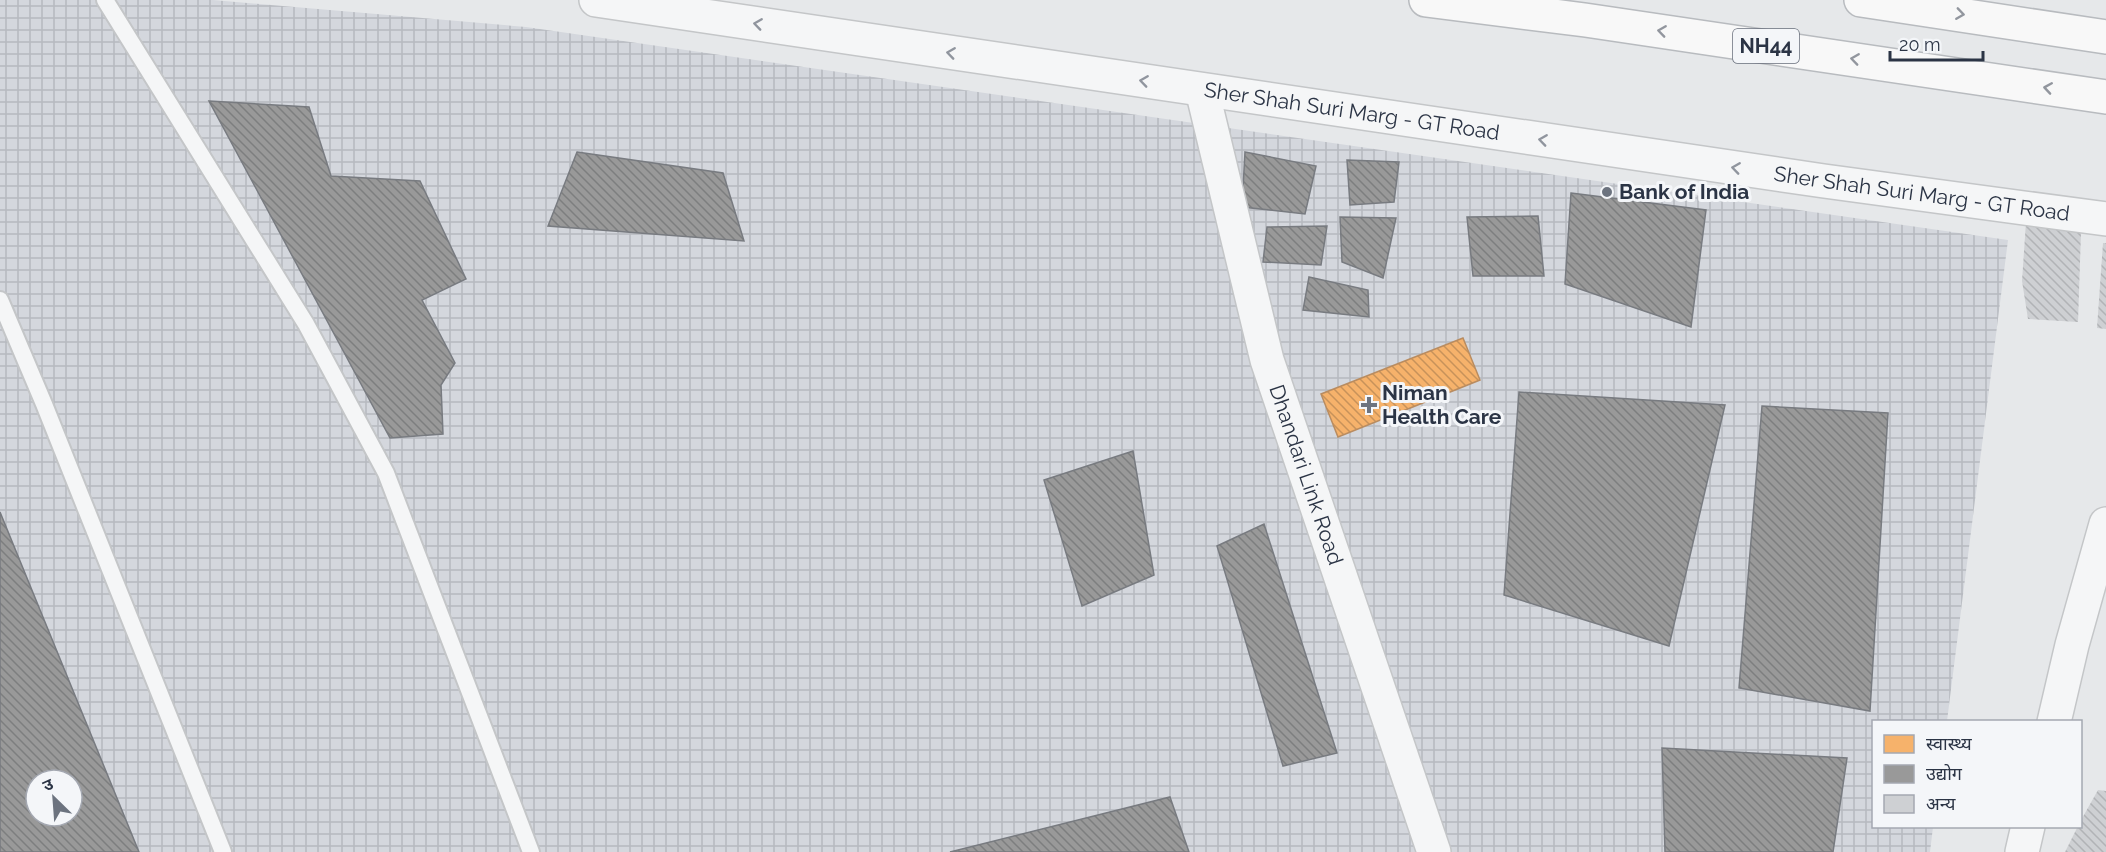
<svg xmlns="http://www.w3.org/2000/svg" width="2106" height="852" viewBox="0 0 2106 852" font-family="Raleway,'Noto Sans Devanagari',sans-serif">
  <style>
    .industrial { fill: url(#industrial-grid); fill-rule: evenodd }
    .health { fill: url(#health-back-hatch); stroke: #b98c60; stroke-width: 1.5 }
    .industry { fill: url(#industry-back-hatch); stroke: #787b80; stroke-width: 1.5; fill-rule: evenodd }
    .building { fill: url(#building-back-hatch) }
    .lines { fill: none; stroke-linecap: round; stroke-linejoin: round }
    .service-casing { stroke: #c4c6c8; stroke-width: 20 }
    .minor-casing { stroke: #c4c6c8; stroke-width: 36 }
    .tertiary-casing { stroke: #c4c6c8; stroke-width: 36 }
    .trunk-casing { stroke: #b8bbbf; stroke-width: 36 }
    .service { stroke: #f5f6f7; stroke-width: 16 }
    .minor { stroke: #f5f6f7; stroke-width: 33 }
    .tertiary { stroke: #f5f6f7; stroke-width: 33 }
    .trunk { stroke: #f8f8f8; stroke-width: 33 }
    .oneway { stroke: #92969e }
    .oneway2 { stroke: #90959e }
    .poi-dot { fill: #6c737f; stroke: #f4f6f9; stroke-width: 2 }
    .labels { text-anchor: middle; stroke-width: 6; stroke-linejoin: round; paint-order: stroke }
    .shield { fill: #f4f6f9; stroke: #676e7b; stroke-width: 1.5 }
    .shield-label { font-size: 20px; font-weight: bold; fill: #2b3445 }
    .street-label { font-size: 21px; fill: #2b3445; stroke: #f4f6f9 }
    .poi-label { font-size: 21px; font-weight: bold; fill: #2b3445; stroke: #f4f6f9; text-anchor: start }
  </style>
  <defs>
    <pattern id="industrial-grid" width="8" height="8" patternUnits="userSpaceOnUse" patternTransform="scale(1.5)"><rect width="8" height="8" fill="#d4d7dd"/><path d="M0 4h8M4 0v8" fill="none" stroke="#b6b9bf"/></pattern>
    <pattern id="health-back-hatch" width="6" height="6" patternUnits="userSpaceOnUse" patternTransform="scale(1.5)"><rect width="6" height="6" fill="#f6b26b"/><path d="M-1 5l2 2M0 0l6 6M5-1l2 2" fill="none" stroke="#c7925a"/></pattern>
    <pattern id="industry-back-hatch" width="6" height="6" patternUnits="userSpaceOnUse" patternTransform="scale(1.5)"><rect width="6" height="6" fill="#999"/><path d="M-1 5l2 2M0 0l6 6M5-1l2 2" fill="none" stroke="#7d7e7f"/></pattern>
    <pattern id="building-back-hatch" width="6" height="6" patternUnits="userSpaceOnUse" patternTransform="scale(1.5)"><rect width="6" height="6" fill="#ced0d3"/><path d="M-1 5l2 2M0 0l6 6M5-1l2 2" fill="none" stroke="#b1b3b6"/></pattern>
  </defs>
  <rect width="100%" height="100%" fill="#e6e8ea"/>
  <path class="industrial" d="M0,0H213L526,27L2008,240L1947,721L1874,722V826L1933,827L1930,852H0ZM36,780H72V816H36Z"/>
  <path class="health" d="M1463,338L1480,380L1338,437L1321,394Z"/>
  <g class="industry">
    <path d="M209,101L309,107L331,176L420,181L466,279L422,300L455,363L441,385L443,434L390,438Z"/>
    <path d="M577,152L723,173L744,241L548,226Z"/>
    <path d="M1245,152L1316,166L1305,214L1242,207Z"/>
    <path d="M1347,160L1399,162L1394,202L1350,205Z"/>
    <path d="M1571,193L1706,210L1691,327L1565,284Z"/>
    <path d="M1538,216L1544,276H1473L1467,217Z"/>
    <path d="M1340,217L1396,218L1383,278L1342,262Z"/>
    <path d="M1327,226L1321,265L1263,262L1267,227Z"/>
    <path d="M1309,277L1368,290L1369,317L1303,310Z"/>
    <path d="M1519,392L1725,405L1669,646L1504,595Z"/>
    <path d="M1762,406L1888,413L1870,711L1739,688Z"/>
    <path d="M1133,451L1154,575L1082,606L1044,480Z"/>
    <path d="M0,512L139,852H0ZM36,780H72V816H36Z"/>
    <path d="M1264,524L1337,753L1283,766L1217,546Z"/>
    <path d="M1662,748L1847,758L1833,852H1665Z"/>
    <path d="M1170,797L1189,852H950Z"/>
  </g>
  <g class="building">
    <path d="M2026,222L2081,233L2078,322L2028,319L2022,281Z"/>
    <path d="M2103,243H2106V329L2097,328Z"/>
    <path d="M2098,790L2106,791V852H2065L2078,826H2080V822Z"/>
  </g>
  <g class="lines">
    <g class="service-casing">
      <g id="service">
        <path d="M105,0L306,324L386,473L531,852"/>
        <path d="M0,300L44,404L223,852"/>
      </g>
    </g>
    <g class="minor-casing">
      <g id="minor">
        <path d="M2054,722L2072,645L2106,524"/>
        <path d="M2022,852L2028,826"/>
      </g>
    </g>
    <g class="tertiary-casing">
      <g id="tertiary">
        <path id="s1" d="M596,0L1824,181L2106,219"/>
        <path id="s2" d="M1202,90L1267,360L1434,852"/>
      </g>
    </g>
    <g class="trunk-casing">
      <g id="trunk">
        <path d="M1426,0L1585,20L2106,97"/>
        <path d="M1861,0L2106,37"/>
      </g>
    </g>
    <use href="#service" class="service"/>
    <use href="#minor" class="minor"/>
    <use href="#tertiary" class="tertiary"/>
    <use href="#trunk" class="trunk"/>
  </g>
  <defs><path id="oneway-chevron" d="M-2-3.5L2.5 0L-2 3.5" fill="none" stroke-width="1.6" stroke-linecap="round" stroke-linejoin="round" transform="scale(1.5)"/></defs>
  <g class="oneway">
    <use href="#oneway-chevron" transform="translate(1960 14) rotate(8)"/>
    <use href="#oneway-chevron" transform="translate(1662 31) rotate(-172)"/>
    <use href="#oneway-chevron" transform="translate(1855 59) rotate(-172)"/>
    <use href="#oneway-chevron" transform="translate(2048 88) rotate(-171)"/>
  </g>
  <g class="oneway2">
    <use href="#oneway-chevron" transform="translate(758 24) rotate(-172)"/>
    <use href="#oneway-chevron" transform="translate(951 53) rotate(-172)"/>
    <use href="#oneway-chevron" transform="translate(1144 81) rotate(-172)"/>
    <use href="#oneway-chevron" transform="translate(1543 140) rotate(-172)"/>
    <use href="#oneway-chevron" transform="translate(1736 168) rotate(-172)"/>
  </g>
  <g class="poi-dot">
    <circle cx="1607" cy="192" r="6"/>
    <path d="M1366 396h6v6h6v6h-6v6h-6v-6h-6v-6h6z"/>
  </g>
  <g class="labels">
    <rect class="shield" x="1733" y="29" width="66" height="34" rx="4.5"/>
    <g class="shield-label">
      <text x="1766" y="53">NH44</text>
    </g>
    <g class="street-label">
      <text dy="7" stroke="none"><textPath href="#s1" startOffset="764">Sher Shah Suri Marg - GT Road</textPath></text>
      <text dy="7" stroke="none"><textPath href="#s1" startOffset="1340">Sher Shah Suri Marg - GT Road</textPath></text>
      <text dy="7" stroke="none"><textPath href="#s2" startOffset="399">Dhandari Link Road</textPath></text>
    </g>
    <g class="poi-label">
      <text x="1619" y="199">Bank of India</text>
      <text x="1382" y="400">Niman<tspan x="1382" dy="24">Health Care</tspan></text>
    </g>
  </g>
  <rect x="1872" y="720" width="210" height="108" fill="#f4f6f9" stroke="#a4a8b1" stroke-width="1.5"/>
  <rect x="1884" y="735" width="30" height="18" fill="#f6b26b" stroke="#a4a8b1" stroke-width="1.5"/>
  <text x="1926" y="750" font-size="18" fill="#2b3445">स्वास्थ्य</text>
  <rect x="1884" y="765" width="30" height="18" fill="#999999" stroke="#a4a8b1" stroke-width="1.5"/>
  <text x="1926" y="780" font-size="18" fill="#2b3445">उद्योग</text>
  <rect x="1884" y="795" width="30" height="18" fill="#ced0d3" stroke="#a4a8b1" stroke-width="1.5"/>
  <text x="1926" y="810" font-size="18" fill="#2b3445">अन्य</text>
  <g transform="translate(54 798) rotate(335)"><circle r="28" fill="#f4f6f9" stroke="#a4a8b1" stroke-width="1.5"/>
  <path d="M0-4.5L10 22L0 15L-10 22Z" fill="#6c737f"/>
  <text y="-9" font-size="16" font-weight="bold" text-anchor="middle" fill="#2b3445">उ</text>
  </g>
  <path d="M1890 51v9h93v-9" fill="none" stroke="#2b3445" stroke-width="3"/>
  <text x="1899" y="51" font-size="18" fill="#2b3445" stroke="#f4f6f9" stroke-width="4.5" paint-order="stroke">20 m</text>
</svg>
